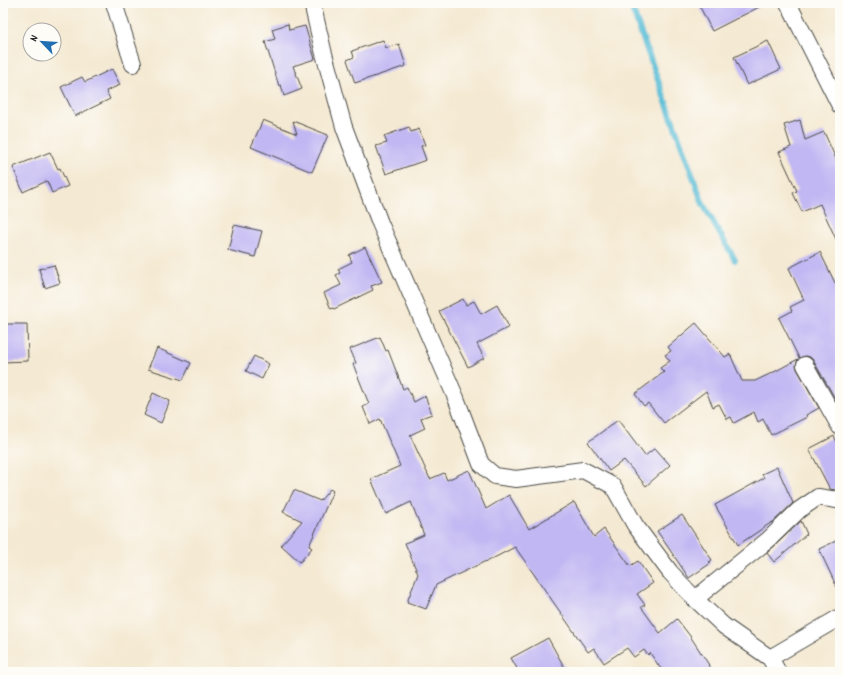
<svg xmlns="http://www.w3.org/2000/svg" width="843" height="675" viewBox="0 0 843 675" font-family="Dekko,sans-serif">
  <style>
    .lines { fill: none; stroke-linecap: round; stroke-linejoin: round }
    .stream { stroke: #57bcd5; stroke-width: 6 }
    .building { fill: #c1b7f3 }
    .minor-casing { stroke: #494844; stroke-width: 18 }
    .minor { stroke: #fff; stroke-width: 16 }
  </style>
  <rect width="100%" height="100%" fill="#fdfcf7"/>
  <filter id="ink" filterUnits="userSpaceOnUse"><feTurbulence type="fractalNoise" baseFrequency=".025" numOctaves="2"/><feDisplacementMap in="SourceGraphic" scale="8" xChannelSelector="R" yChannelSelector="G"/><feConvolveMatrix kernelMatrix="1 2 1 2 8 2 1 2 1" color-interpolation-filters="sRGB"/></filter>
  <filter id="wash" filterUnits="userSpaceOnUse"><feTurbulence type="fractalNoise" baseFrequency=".012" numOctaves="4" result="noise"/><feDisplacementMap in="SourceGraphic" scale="16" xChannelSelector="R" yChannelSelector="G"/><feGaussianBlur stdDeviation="0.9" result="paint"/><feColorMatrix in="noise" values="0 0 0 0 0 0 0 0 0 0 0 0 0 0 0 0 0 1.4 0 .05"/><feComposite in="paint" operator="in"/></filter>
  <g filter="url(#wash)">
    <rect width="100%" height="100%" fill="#f4e9d2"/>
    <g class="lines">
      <path class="stream" d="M630,3L703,204L735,260"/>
    </g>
    <g id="blocks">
      <g class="building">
        <path d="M698,3H767L712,31Z"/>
        <path d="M288,24L289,30L305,26L315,59L293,66L302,89L284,96L281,85L279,86L265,42L275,39L272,29Z"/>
        <path d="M383,40L386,48L399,44L406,66L355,83L347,60L354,57L352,51Z"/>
        <path d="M768,41L781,69L747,85L734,57Z"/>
        <path d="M112,69L120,85L106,91L110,99L75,116L61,87L82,77L85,82Z"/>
        <path d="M263,120L297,134L293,121L328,135L312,172L251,147Z"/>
        <path d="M800,120L805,140L824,132L840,168V248L820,204L802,212L793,193L797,191L779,152L791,147L784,125Z"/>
        <path d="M409,127L411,132L419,129L425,145L421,146L426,160L386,174L376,146L387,143L384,136Z"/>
        <path d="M50,152L58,169L60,168L68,186L52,193L47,181L23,192L13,167Z"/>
        <path d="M234,225L262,231L255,257L228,250Z"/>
        <path d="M365,247L382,282L371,286L373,290L334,309L333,308L331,309L324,293L341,285L336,275L340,273L338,269L352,262L349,255Z"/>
        <path d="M820,252L840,293V398L836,400L813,360L810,357L805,356L799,358L779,318L792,311L790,307L804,300L789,268Z"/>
        <path d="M54,265L60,283L45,288L39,269Z"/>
        <path d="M463,299L466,305L474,301L481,314L497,305L509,327L477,344L484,358L468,367L439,311Z"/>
        <path d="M696,323L725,357L730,354L742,381H755L776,371L798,359L796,365L797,369L819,408L806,415L807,417L771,435L763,419L758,422L754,412L734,423L731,417L727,419L719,404L713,407L706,391L664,423L648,403L644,406L635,394L664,372L660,368L670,361L665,355L671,351L668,347Z"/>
        <path d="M3,324H27L28,361L3,362Z"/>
        <path d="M380,337L386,351L388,350L403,389L407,387L414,402L425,396L432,414L421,418L425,428L410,435L430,479L444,473L447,480L469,470L486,509L509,495L529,529L574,502L594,537L604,529L630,566L638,561L653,583L637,594L645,605L641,607L660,633L677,619L690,636L709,665H708L713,672H663L650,653L648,655L644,650L634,657L627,648L604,663L594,648L588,652L515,547L486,562V561L436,585L426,609L407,602L418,574L405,543L424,535L411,502L386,514L371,479L400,466L380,419L370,424L363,407L369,404L353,364L356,363L350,349Z"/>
        <path d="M157,348L191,363L183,380L148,369Z"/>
        <path d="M254,356L269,364L262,379L246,371Z"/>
        <path d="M153,393L170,401L161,423L144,415Z"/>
        <path d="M618,420L645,456L655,448L670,465L646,486L624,460L609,471L588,442Z"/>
        <path d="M834,436L840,448V489L835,490L830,489L809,449Z"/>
        <path d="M777,467L793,503L772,523V522L738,545L715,505L764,478L762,474Z"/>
        <path d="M330,489L333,491L309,546L312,548L300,562L281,545L302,521L283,512L294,490L320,501Z"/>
        <path d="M682,515L712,560L709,562L711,563L689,578L657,531Z"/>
        <path d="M801,521L807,534L774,562L767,553Z"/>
        <path d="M840,539V594L819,549Z"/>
        <path d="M548,638L567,672H519L511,658Z"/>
      </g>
    </g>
  </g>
  <g filter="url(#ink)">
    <use href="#blocks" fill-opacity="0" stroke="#494844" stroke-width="1"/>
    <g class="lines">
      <g class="minor-casing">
        <g id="minor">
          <path d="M114,3L133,64"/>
          <path d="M312,3L323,50L344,127L380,223L456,398L481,464L495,476L516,479L583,470L613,486L635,525L670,572L695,599L724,626L770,658L778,672"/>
          <path d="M788,3L840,106"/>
          <path d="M805,365L840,427"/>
          <path d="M695,599L768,540L799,510L818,497L837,500L840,498"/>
          <path d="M770,658L840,617"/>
        </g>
      </g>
      <use href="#minor" class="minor"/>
    </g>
  </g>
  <rect width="843" height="675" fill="none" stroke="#fdfcf7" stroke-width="16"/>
  <g transform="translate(42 42) rotate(295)"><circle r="19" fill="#fdfcf7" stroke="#a9a8a5"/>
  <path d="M0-3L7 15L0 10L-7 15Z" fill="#1f6fb2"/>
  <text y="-6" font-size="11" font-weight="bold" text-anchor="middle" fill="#2b2b2b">N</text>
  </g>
</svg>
